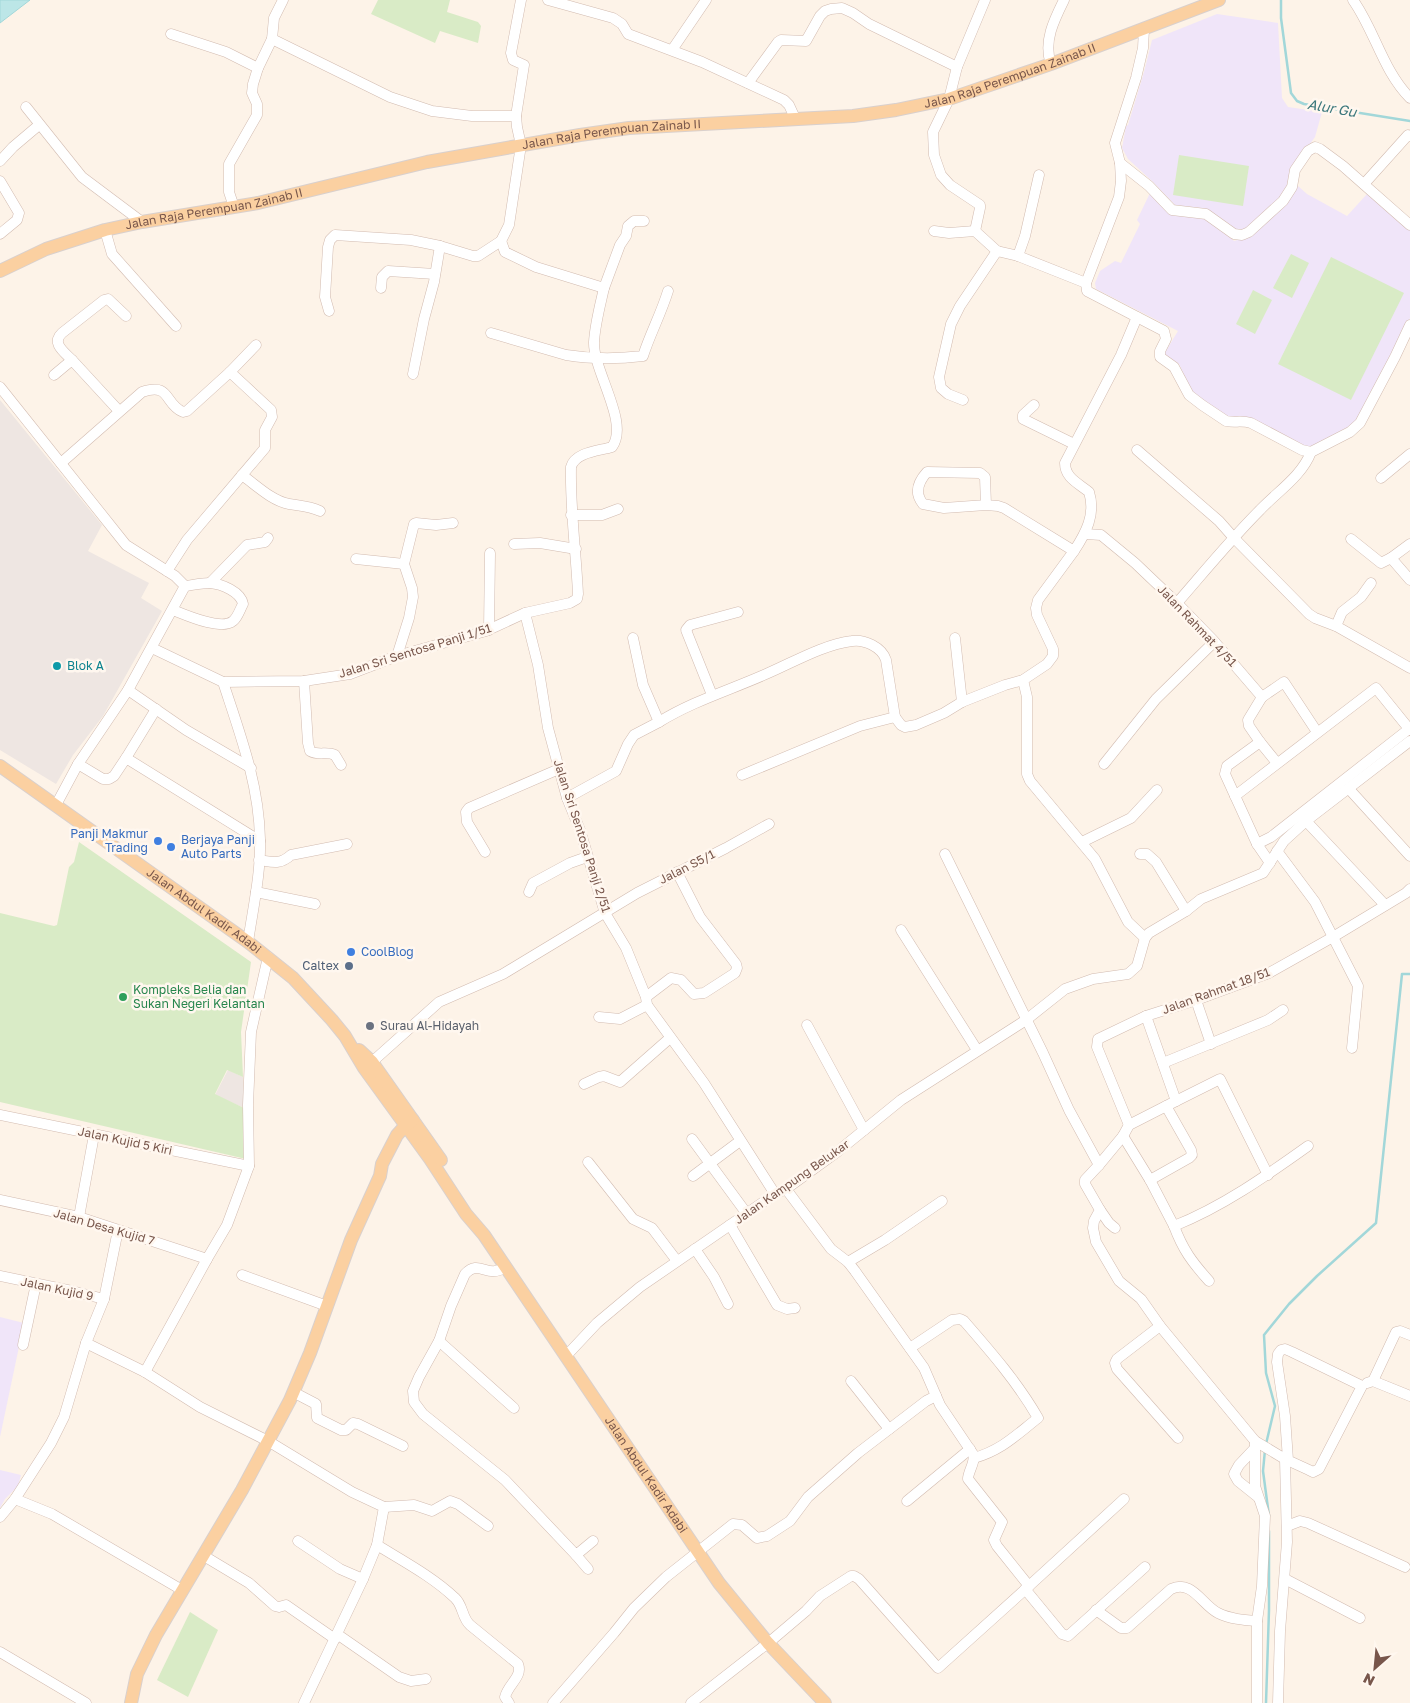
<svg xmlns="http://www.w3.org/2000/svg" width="1410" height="1703" viewBox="0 0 1410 1703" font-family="'Golos Text',sans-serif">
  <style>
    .industrial { fill: #eee6e2 }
    .education { fill: #f0e5f9 }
    .green { fill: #d9ebc6 }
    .water { fill: #bce6e7; stroke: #a2d7d9 }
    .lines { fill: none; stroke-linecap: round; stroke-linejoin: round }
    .stream { stroke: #a2d7d9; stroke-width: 2.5 }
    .minor-casing { stroke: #d2bbb0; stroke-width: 11 }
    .major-casing { stroke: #d9d0cd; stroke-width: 14 }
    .minor { stroke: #fff; stroke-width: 10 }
    .major { stroke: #fbd0a1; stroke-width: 12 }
    .culture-dot { fill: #0f9aa8; stroke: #fff7ef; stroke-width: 2 }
    .shop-dot { fill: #3f7fe0; stroke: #fff7ef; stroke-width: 2 }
    .service-dot { fill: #5c6f8a; stroke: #fff7ef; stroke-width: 2 }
    .leisure-dot { fill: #2e9e5b; stroke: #fff7ef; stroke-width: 2 }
    .worship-dot { fill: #6b7280; stroke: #fff7ef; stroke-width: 2 }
    .labels { text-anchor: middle; stroke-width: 5; stroke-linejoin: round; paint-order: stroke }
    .street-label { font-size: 12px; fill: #78564b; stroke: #fff7ef }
    .culture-label { font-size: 12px; fill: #0d838f; stroke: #fff7ef; text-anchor: start }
    .shop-label { font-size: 12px; fill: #366cbe; stroke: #fff7ef; text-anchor: start }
    .service-label { font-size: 12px; fill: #4e5e75; stroke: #fff7ef; text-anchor: end }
    .leisure-label { font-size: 12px; fill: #27864d; stroke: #fff7ef; text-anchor: start }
    .worship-label { font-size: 12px; fill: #5b616d; stroke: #fff7ef; text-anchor: start }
    .water-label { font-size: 14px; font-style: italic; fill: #3e797d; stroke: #fff7ef }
  </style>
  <rect width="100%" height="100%" fill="#fdf3e8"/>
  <g class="industrial">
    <path d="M0,400L102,525L88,551L149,583L141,598L162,611L103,716L73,755L56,784L0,750Z"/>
    <path d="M228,1070L243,1077L244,1108L215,1095Z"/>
  </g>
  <g class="education">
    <path d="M1217,14L1278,23L1282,98L1288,107L1322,112L1315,137L1296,163L1288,179L1287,189L1282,196L1246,229H1235L1209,210L1202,208L1175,205L1153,182L1128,159L1122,148L1126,126L1128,125L1144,72L1152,40Z"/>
    <path d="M1298,186L1307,194L1347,216L1367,194L1410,230V318L1401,338L1357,422L1310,449L1245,417L1232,419L1193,394L1179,364L1164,354L1178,331L1096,289L1095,283L1100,271L1115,261L1121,263L1140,224L1137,220L1150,193L1171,214L1207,219L1225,232L1234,241L1249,237L1255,232L1290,199Z"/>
    <path d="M0,1317L24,1323L0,1437Z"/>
    <path d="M0,1470L21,1475L18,1486L5,1499L0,1508Z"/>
  </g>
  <g class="green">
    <path d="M378,0H450L447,12L478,22L481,26L478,43L440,31L435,43L371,14Z"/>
    <path d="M1179,155L1249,166L1243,206L1173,195Z"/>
    <path d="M1291,254L1309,263L1292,298L1273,288Z"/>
    <path d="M1331,257L1404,293L1351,400L1278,364Z"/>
    <path d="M1253,290L1272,300L1255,334L1236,324Z"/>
    <path d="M79,842L251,962L241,1032L243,1077L227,1070L215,1094L244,1108L246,1159L0,1102V913L54,926L57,925L69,867L74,862Z"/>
    <path d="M190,1612L218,1630L188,1697L157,1680Z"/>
  </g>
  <path class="water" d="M0,0H30L0,23Z"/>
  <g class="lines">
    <g class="stream">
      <path d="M1281,0V18L1291,93L1297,101L1304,104L1410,121"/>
      <path d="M1266,1444L1275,1406L1266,1373L1264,1335L1289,1304L1317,1276L1376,1223L1402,974H1410"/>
      <path d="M1265,1450L1263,1471L1269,1516"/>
      <path d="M1266,1703L1269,1610V1531"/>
    </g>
    <g class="minor-casing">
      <g id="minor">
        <path d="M548,0L613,18L622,24L628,34L702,62L784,100L789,105L795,118"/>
        <path d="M1353,0C1375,31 1383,71 1410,98"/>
        <path d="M1144,29L1143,48L1136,78L1115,143L1120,163L1121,181L1119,197L1086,283L1087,291L1164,331L1166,339L1160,351V357L1174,367L1189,395L1202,405L1226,421C1235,423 1241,420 1251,423L1302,450L1311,452L1350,432L1360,423L1395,357L1410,325"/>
        <path d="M171,34L226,52L258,68"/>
        <path d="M272,39L390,97L432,111L472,116H516"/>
        <path d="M672,50L706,0"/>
        <path d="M1051,64C1043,42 1054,20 1064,0"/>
        <path d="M748,83L778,42L781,40L806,41L820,16L825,11L831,9L842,8L853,13L869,24L957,67"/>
        <path d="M26,107L82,177L142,222"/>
        <path d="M0,161L13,147L39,125"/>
        <path d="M1120,163L1149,186L1172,210L1206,214L1234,234L1242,235L1249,232L1283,201L1292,187L1295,170L1308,151L1315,147L1320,149L1343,166L1410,225"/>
        <path d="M0,181L19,213L17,220L0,234"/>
        <path d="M1364,184L1408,135L1410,136"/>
        <path d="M234,207L229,192V164L257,115V104L252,93L253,84L258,68L272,39L274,18L283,0"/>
        <path d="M105,230L112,254L176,326"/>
        <path d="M934,231L949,233L975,231L997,251"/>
        <path d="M975,231L980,208V205L950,185L941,175L934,155L933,132L949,99L957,67L985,0"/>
        <path d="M1018,256L1025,236L1039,175"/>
        <path d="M381,288L382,277L388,271L435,274"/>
        <path d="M604,288L620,245L626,236L628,226L634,221H644"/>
        <path d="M329,311L325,297L328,247L330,240L335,235L411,240L440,246L473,256H478L501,241L509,225L521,145L517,127L516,116L524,65L513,60L511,53L521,0"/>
        <path d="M491,333L566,355C591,359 618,359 643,356C650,334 661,314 668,291"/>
        <path d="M72,360C64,352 51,343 62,333L104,300L108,299L126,316"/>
        <path d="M413,374L424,319L434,282L440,246"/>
        <path d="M54,375L72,360L119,411"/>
        <path d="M0,387L126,545L175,576L185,586L128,690L78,764L56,805"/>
        <path d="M963,400L948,394L941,388L939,377L951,324L960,306L997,251L1018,256L1086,283"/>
        <path d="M1034,405L1023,415V419L1074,444"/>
        <path d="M1137,450L1219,521L1234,538L1309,614L1315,618L1336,626L1410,668"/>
        <path d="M61,463L142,392C171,382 164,404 183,412L187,411L230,372L256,345"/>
        <path d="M242,475C256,485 272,501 289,504C300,506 309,506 320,511"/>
        <path d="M1381,478L1410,454"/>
        <path d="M986,505L985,477L980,473L927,472C918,482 914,493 923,504L944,508L986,505L998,506L1004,508L1074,551C1086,533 1096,514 1089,492C1078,483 1065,478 1065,463L1121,355L1137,317"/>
        <path d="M571,515H602L618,509"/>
        <path d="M1086,534L1101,535L1135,563L1177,603L1213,640L1262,697L1248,720L1249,726L1260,742"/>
        <path d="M1351,539L1381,563L1391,558L1410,544"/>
        <path d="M514,544L540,543L576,549"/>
        <path d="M1391,558L1410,580"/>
        <path d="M356,559L404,564"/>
        <path d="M167,571L187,540L265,448V430L272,417L271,410L230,372"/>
        <path d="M210,583L247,545L265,542L268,538"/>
        <path d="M1177,603C1204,572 1231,539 1260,510C1277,492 1302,476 1311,452"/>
        <path d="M173,610C186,615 221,631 233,621C238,617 240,609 243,604C241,592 222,584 210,583C202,583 193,585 185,586"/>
        <path d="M525,613L538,665L548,728L567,798L580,830L605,913L626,948L646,997L647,1005L704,1083L775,1194"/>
        <path d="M1336,626L1342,612L1361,597L1371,583"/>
        <path d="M489,630L490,553"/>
        <path d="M633,638L643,685L659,722C693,701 730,690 766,674C794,662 822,645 852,641C864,639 882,647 886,660L895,717L860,726L742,775"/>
        <path d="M955,638L962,702"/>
        <path d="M152,648L223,682L304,681L350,674L397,656L486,631L525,613L570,603L577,599L578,594C576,551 570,509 571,467C575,452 599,451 612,447C630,423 593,371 594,342C595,324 600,306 604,288L536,267L505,252L501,241"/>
        <path d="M397,656L409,618L413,597L412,588L404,564L414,524L416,523L436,525L453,523"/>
        <path d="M1023,680L1027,697V774L1030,781L1095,859L1128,922L1145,938"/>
        <path d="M304,681L308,743L310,751C318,756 327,751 335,755L341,765"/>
        <path d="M223,682C240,734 259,784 260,839C261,873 253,908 248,942"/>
        <path d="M128,690L186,730L251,768"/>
        <path d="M712,695L686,630L690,625L738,612"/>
        <path d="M1262,697L1284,682L1317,732"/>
        <path d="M895,717L901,725L905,727L916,725L944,713L962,702L1005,685L1023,680L1047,664L1053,656V649L1037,615L1036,608L1038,600L1074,551"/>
        <path d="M126,758L156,709"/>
        <path d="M78,764L103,779H109L114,776L126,758L260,841"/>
        <path d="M1104,764L1156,699L1214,642"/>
        <path d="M1349,789L1410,856"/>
        <path d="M1235,796L1376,688L1410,730"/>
        <path d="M567,798L616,771L628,744L634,735L659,722"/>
        <path d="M1306,821L1385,905"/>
        <path d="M1082,842L1131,818L1157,790"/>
        <path d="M1257,844L1271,837L1409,729"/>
        <path d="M1277,851L1315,902L1358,986L1352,1048"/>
        <path d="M485,852L467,822L466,812L469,808L559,769"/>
        <path d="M945,854L1043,1053L1069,1110L1099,1165L1123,1136L1129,1125L1176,1101L1146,1016"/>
        <path d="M1140,854H1147L1156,862L1186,911"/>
        <path d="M259,860C273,862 280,865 291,855L347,844"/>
        <path d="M1270,863L1257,844L1225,774L1227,766L1260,742L1277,763"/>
        <path d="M256,892L315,904"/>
        <path d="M529,892L533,883L570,863L587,857"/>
        <path d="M901,930L977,1050"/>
        <path d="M646,997L671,978L681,980L694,994L704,993L735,973L737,968L736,964L700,917L677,872"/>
        <path d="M1196,1000L1211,1044"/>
        <path d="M599,1017L620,1019L647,1005"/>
        <path d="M807,1025L864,1130"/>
        <path d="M372,1062L439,1002L503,974L637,893L726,848L769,824"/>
        <path d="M1163,1063L1268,1020L1283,1010"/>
        <path d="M584,1084L599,1077L604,1076L620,1082L670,1038"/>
        <path d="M1176,1101L1220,1079L1268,1175"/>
        <path d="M0,1115L249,1166"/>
        <path d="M1129,1125L1097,1047L1098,1039L1146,1016L1196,1000L1269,973L1333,937L1406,893L1410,889"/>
        <path d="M1123,1136L1150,1180L1174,1226C1222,1207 1266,1176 1308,1146"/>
        <path d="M692,1139L747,1214"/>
        <path d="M588,1162L633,1219L652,1228L677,1261"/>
        <path d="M1099,1165L1085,1180V1184L1100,1210L1094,1221L1093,1228L1096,1242L1119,1281L1141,1299L1160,1326L1255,1441L1285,1459L1309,1470L1313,1472L1319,1469L1362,1386L1292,1352L1285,1349L1281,1350L1278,1354L1277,1362L1285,1416L1288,1460"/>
        <path d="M693,1176L740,1141"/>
        <path d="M1150,1180L1189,1158L1192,1155L1191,1150L1166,1106"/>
        <path d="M0,1200L79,1217L207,1259"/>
        <path d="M1100,1210L1109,1223L1115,1228"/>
        <path d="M79,1217L94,1135"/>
        <path d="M730,1225L777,1305L787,1309L795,1308"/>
        <path d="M1174,1226C1183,1250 1192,1262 1209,1281"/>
        <path d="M695,1249L714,1277L728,1304"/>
        <path d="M848,1262L885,1240L942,1201"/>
        <path d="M506,1267C486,1280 480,1258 465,1274L451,1306L439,1341L419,1377L413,1391L414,1402L423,1414L505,1480L576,1555L593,1541"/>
        <path d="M242,1275L327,1306"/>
        <path d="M0,1276L72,1291L104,1299L118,1230"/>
        <path d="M1160,1326L1117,1359L1115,1363L1117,1369L1178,1438"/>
        <path d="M439,1341L514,1408"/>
        <path d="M86,1343L145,1372L200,1407L268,1441L352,1492L384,1507L377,1545"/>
        <path d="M23,1345L36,1284"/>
        <path d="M910,1348L952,1320L960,1319L964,1321C991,1352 1018,1383 1038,1418C1016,1435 1002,1450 974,1458"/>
        <path d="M566,1356L597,1323L640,1287L775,1194L786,1189L837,1152L901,1100L1026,1020L1065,989L1093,979L1128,974L1137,966L1145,938L1149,933L1186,911L1201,899L1263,873L1284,841L1306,821L1410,741"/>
        <path d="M145,1372L207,1259L227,1225L249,1166L248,1105L251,1032L268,957"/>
        <path d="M851,1381L889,1429"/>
        <path d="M1373,1381L1396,1332L1400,1331L1410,1335"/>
        <path d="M1367,1383L1373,1381L1410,1396"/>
        <path d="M293,1392L316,1404L317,1418L341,1430H346L353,1423L358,1424L403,1446"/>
        <path d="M1255,1441V1486L1265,1516L1262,1586L1257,1621V1703"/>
        <path d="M1255,1448L1239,1465L1234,1474L1238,1481L1258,1497"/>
        <path d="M15,1499L52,1514L182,1590"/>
        <path d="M907,1501L970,1449"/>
        <path d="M384,1507L414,1505L432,1511L450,1501L458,1504L488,1526"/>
        <path d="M0,1517L15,1499L51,1443L64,1417L86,1343L104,1299"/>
        <path d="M1287,1526L1300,1521L1308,1523L1405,1567"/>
        <path d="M298,1541L340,1569L363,1579L377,1545C403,1561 433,1577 455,1598C463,1605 462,1618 470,1625L518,1664C523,1677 508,1684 505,1697L509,1703"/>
        <path d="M576,1555L588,1569"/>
        <path d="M204,1556L249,1583L275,1606L279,1607L286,1605L335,1639"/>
        <path d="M1285,1579L1360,1618"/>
        <path d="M1029,1586L1124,1499"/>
        <path d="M1025,1589L1062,1634L1068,1636L1145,1567"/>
        <path d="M1096,1610L1121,1628H1127L1171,1589C1192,1579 1202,1605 1218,1613C1230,1619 1244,1620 1257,1621"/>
        <path d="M337,1634L399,1677L411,1681L426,1679"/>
        <path d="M0,1652L86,1703"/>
        <path d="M304,1703L363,1579"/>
        <path d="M553,1703L614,1633L634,1608L666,1577L733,1524L742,1525L757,1538L767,1536L790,1521L808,1497L858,1453L926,1401L936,1396"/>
        <path d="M691,1703L773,1639L806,1611L820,1596L851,1576H854L859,1579L938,1668L1029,1586L997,1546L994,1540L1002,1522L968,1479C968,1471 976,1462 973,1454L940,1405L924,1368L855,1271L848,1262L831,1249L786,1189"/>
        <path d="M1278,1703L1280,1631L1287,1542L1285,1459"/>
      </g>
    </g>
    <g class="major-casing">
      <g id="major">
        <path id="s1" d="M0,271L46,249L105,230L142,222L258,203L427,162L580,135L629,128L853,116L896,110L949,99L1051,64L1219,0"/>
        <path id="s2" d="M0,766L248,942L293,978L332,1020L345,1036L364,1068L430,1159L466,1214L484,1235L719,1583L768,1643L825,1703"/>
        <path d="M359,1050L372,1062L441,1160"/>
        <path d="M131,1703L137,1674L156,1635L242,1490L290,1400L310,1353L351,1240L380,1176L382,1164L397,1135L406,1125L413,1120"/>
      </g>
    </g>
    <use href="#minor" class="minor"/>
    <use href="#major" class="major"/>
  </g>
  <circle class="culture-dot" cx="57" cy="666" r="5"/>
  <g class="shop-dot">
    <circle cx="158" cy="841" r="5"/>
    <circle cx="171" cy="847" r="5"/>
    <circle cx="351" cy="952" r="5"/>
  </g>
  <circle class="service-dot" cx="349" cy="966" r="5"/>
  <circle class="leisure-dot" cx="123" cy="997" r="5"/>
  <circle class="worship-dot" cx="370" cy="1026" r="5"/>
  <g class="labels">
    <g class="street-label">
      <text dy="4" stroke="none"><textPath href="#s1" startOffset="1034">Jalan Raja Perempuan Zainab II</textPath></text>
      <text dy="4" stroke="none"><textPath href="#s1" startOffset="629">Jalan Raja Perempuan Zainab II</textPath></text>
      <text dy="4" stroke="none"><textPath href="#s1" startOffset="224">Jalan Raja Perempuan Zainab II</textPath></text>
      <text transform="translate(1197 626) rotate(46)" y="4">Jalan Rahmat 4/51</text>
      <text transform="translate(415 651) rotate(-17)" y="4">Jalan Sri Sentosa Panji 1/51</text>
      <text transform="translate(582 836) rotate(72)" y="4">Jalan Sri Sentosa Panji 2/51</text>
      <text transform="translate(687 867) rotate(-27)" y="4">Jalan S5/1</text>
      <text dy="4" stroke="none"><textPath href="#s2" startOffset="250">Jalan Abdul Kadir Adabi</textPath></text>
      <text transform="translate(1216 991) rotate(-20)" y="4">Jalan Rahmat 18/51</text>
      <text transform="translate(125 1141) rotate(12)" y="4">Jalan Kujid 5 Kiri</text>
      <text transform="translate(792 1182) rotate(-35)" y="4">Jalan Kampung Belukar</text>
      <text transform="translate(104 1227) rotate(16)" y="4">Jalan Desa Kujid 7</text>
      <text transform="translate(57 1289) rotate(12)" y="4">Jalan Kujid 9</text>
      <text dy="4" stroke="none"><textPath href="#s2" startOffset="972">Jalan Abdul Kadir Adabi</textPath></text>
    </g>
    <g class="culture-label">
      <text x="67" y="670">Blok A</text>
    </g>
    <g class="shop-label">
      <text x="148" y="838" text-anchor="end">Panji Makmur<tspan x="148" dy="14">Trading</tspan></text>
      <text x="181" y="844">Berjaya Panji<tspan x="181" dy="14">Auto Parts</tspan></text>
      <text x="361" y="956">CoolBlog</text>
    </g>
    <g class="service-label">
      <text x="339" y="970">Caltex</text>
    </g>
    <g class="leisure-label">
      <text x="133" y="994">Kompleks Belia dan<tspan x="133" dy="14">Sukan Negeri Kelantan</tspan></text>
    </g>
    <g class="worship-label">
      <text x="380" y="1030">Surau Al-Hidayah</text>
    </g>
    <g class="water-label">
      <text transform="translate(1332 108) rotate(10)" y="5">Alur Gu</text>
    </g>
  </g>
  <g transform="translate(1375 1668) rotate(207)" stroke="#fff7ef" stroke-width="4" paint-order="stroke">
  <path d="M0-4L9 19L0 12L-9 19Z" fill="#78564b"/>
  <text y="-8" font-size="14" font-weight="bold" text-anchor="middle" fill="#78564b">N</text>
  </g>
</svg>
